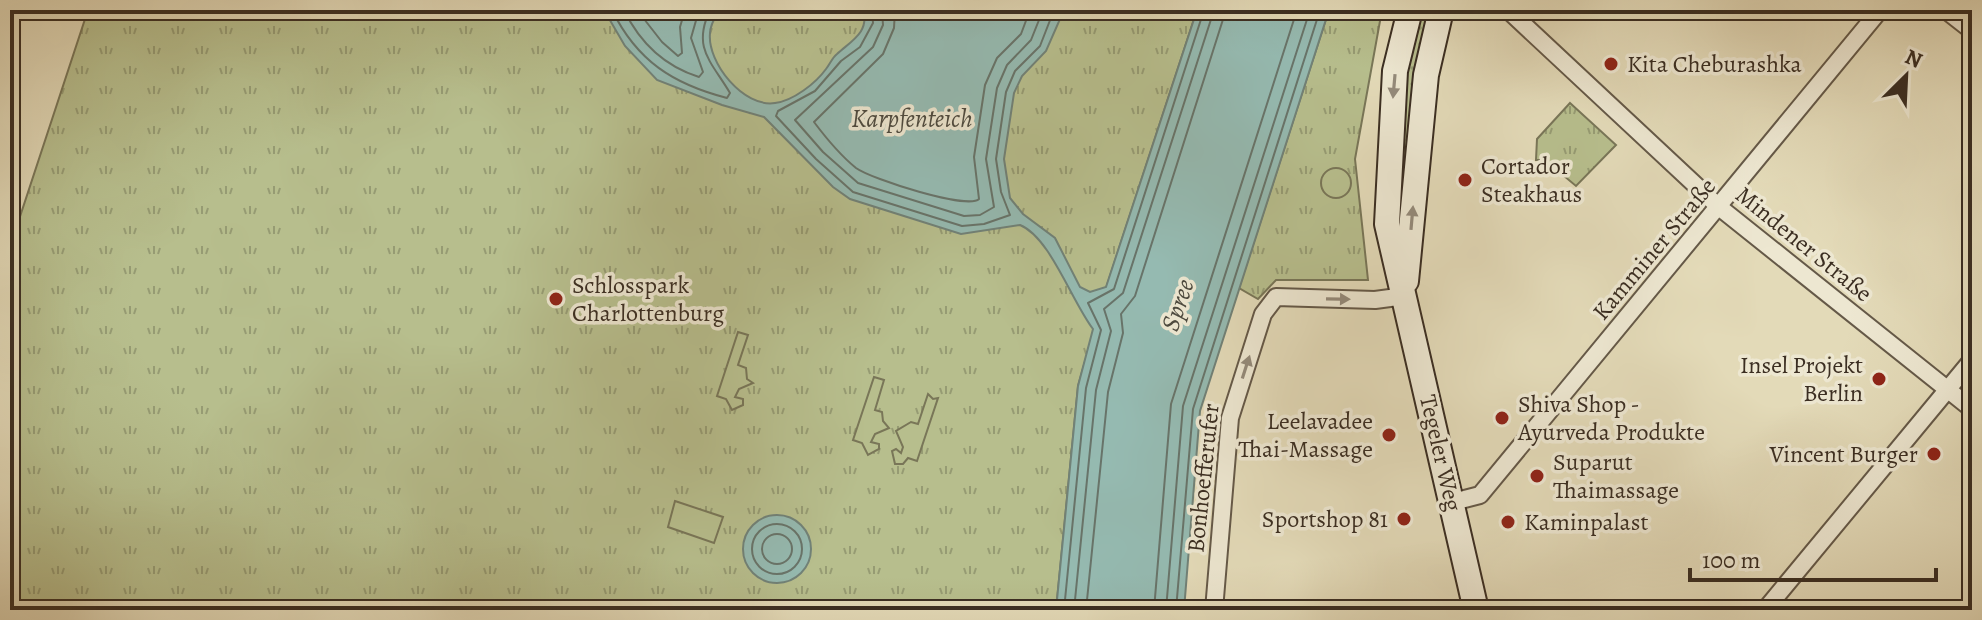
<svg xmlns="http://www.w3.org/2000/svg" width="1982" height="620" viewBox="0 0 1982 620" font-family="Alegreya,serif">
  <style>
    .grass { fill: url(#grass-dots); stroke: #797658; stroke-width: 2 }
    .park { fill: url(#park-tufts); stroke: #797658; stroke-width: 2 }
    .garden { fill: #b7be8d; stroke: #797658; stroke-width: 2 }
    .water { fill: #95bab1; stroke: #718278; stroke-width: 2 }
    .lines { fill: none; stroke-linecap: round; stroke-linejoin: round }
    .shore { stroke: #68746a; stroke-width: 2 }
    .minor-casing { stroke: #655948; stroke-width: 20 }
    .tertiary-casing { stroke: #655948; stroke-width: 24 }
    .secondary-casing { stroke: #3b2e22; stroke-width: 28 }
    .minor { stroke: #ede7d1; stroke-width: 16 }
    .tertiary { stroke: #ede7d1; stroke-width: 20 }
    .secondary { stroke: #ede7d1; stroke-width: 24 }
    .oneway { fill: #948a7a }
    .poi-dot { fill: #8f2418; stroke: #ede7d1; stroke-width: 3 }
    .labels { text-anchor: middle; stroke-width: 7; stroke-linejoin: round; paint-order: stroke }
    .poi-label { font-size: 24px; fill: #3b2e22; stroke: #ede7d1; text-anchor: start }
    .street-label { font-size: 24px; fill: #3b2e22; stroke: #ede7d1 }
    .water-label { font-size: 26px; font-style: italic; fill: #4d4a3f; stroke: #ede7d1 }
  </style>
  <defs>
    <pattern id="grass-dots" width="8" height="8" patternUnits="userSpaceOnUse" patternTransform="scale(2)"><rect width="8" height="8" fill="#b7be8d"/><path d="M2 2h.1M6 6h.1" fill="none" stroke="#969b73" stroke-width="1.8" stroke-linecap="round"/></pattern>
    <pattern id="park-tufts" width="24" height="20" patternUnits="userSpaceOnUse" patternTransform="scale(2)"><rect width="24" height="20" fill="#b7be8d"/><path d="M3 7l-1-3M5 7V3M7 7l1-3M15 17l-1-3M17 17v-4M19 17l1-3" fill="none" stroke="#969b73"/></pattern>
  </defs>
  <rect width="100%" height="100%" fill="#e3dab8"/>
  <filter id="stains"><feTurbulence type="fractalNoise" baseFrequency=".0025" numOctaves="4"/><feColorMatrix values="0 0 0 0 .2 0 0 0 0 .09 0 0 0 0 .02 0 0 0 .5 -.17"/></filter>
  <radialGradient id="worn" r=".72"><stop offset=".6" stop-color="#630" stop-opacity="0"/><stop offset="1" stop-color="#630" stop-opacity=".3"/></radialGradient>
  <path class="grass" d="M1419,10H1433L1401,257C1383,192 1405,78 1419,10Z"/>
  <g class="park">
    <path d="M88,10H1197L1106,288L1078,386L1056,610H10V247Z"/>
    <path d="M1329,10H1382L1355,159L1368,280H1276L1258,299L1239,288Z"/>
    <path d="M1570,103L1616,145L1576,186L1545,160H1536L1537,139Z"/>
  </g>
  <g class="garden">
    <circle cx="1336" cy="183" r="15"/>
    <path d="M738,332L748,335L738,365L746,368L747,379L753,383L739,389L735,397L743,399V405L732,410L726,399L717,396Z"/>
    <path d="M874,377L884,380L875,410L882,412L883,421L889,428L875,434L871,442L879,444V449L868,455L862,443L853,440Z"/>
    <path d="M928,394L933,399L938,398L917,461L908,458L903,464H895L892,451L896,449L901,453L903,447L896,431L911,422L918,424Z"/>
    <path d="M675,501L723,517L714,543L668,527Z"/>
  </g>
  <g class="water">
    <path d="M604,10H719C715,17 710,25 710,33C707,63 744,108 775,103C793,101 816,83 826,69C830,64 832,58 837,54C851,41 870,32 863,10H1064L1046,51L1022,76L1014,93L1004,159L1010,198L1023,214L1055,238L1080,287L1090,292L1106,287L1197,10H1329L1200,411L1184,610H1056L1078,386L1093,329C1072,302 1050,237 1020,225L961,234L850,199L833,187L764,117L722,105L657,80L625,46Z"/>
    <circle cx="777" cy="549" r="34"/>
  </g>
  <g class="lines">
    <g class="shore">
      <path d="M612,10C637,61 673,84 727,98L730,93C711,61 692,48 710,10"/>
      <path d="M624,10C640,43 664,66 699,77L703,72L691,38L699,10"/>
      <path d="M637,10L662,42L678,56L682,53L680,27L685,10"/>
      <path d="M872,10L873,23L860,47L841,61L815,91L778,111L776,116L816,159L853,192L962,226L984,224L1010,215L1001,192L996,159L1006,92L1015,71L1040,46L1054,10"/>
      <path d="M882,10L883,25L873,47L795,120L823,152L858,183L964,216L980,215L994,207L986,159L997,88L1007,65L1031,40L1043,10"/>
      <path d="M895,10L894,28L883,54L814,122C826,138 840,155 856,168C871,179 968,210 979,199L974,157L985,85L997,58L1021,34L1030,10"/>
      <circle cx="777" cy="549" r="25"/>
      <circle cx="777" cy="549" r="15"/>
      <path d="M1064,610L1086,388L1101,330L1088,303L1114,289L1204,10"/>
      <path d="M1074,610L1096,390L1111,331L1104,309L1123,293L1214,10"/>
      <path d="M1086,610L1108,392L1123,333L1121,314L1135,296L1226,10"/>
      <path d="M1154,610L1171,404L1297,10"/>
      <path d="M1166,610L1183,406L1310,10"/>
      <path d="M1176,610L1193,409L1320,10"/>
    </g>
    <g class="minor-casing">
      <g id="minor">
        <path d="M1508,10L1719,207L1972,409"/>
        <path d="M1453,502L1480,495L1880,10"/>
        <path d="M1214,610L1230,418L1263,314L1276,297L1375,300L1405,296"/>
        <path d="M1765,610L1972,360"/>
      </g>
    </g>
    <g class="tertiary-casing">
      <path id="tertiary" d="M1949,10L1972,28"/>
    </g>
    <g class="secondary-casing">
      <g id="secondary">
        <path d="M1410,10L1395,71L1387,224L1476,610"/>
        <path d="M1406,281L1426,75L1441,10"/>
      </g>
    </g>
    <use href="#minor" class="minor"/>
    <use href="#tertiary" class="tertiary"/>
    <use href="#secondary" class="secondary"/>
  </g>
  <defs><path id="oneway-solid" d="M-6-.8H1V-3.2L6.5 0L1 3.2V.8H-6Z" transform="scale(2)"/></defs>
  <g class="oneway">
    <use href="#oneway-solid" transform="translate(1394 86) rotate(95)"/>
    <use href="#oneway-solid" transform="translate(1412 218) rotate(-85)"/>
    <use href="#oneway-solid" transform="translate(1338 299) rotate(1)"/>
    <use href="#oneway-solid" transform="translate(1246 367) rotate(-72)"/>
  </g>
  <g class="poi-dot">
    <circle cx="1611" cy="64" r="8"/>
    <circle cx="1465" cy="180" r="8"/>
    <circle cx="556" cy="299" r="8"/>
    <circle cx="1879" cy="379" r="8"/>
    <circle cx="1502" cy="418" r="8"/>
    <circle cx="1389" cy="435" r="8"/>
    <circle cx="1934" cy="454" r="8"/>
    <circle cx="1537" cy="476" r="8"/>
    <circle cx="1404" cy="519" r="8"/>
    <circle cx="1508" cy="522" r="8"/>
  </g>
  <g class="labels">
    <g class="poi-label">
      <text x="1627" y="72">Kita Cheburashka</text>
      <text x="1481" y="174">Cortador<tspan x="1481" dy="28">Steakhaus</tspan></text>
      <text x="572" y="293">Schlosspark<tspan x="572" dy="28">Charlottenburg</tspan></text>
      <text x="1863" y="373" text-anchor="end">Insel Projekt<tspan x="1863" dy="28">Berlin</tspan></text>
      <text x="1518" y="412">Shiva Shop -<tspan x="1518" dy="28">Ayurveda Produkte</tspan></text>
      <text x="1373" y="429" text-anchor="end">Leelavadee<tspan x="1373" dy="28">Thai-Massage</tspan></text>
      <text x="1918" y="462" text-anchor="end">Vincent Burger</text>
      <text x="1553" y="470">Suparut<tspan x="1553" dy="28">Thaimassage</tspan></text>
      <text x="1388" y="527" text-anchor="end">Sportshop 81</text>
      <text x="1524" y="530">Kaminpalast</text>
    </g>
    <g class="street-label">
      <text transform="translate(1804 244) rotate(39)" y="8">Mindener Straße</text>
      <text transform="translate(1654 249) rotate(-50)" y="8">Kamminer Straße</text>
      <text transform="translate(1441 453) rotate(77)" y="8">Tegeler Weg</text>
      <text transform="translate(1203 478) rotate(-84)" y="8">Bonhoefferufer</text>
    </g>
    <g class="water-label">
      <text x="912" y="127">Karpfenteich</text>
      <text transform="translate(1177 305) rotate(-71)" y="9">Spree</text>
    </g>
  </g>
  <rect width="1982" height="620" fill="none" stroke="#e3dab8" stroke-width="40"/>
  <rect x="12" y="12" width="1958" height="596" fill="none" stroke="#3b2e22" stroke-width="4"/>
  <rect x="20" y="20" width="1942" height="580" fill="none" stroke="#3b2e22" stroke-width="2"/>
  <g transform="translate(1906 76) rotate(24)" stroke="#ede7d1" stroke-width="6" paint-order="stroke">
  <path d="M0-6L14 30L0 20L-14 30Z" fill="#3b2e22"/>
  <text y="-12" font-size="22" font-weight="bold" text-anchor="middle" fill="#3b2e22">N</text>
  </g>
  <path d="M1690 568v12h246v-12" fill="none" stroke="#3b2e22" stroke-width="4"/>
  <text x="1702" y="568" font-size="24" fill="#3b2e22" stroke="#ede7d1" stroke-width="6" paint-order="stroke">100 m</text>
  <rect width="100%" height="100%" filter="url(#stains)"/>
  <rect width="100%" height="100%" fill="url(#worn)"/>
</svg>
